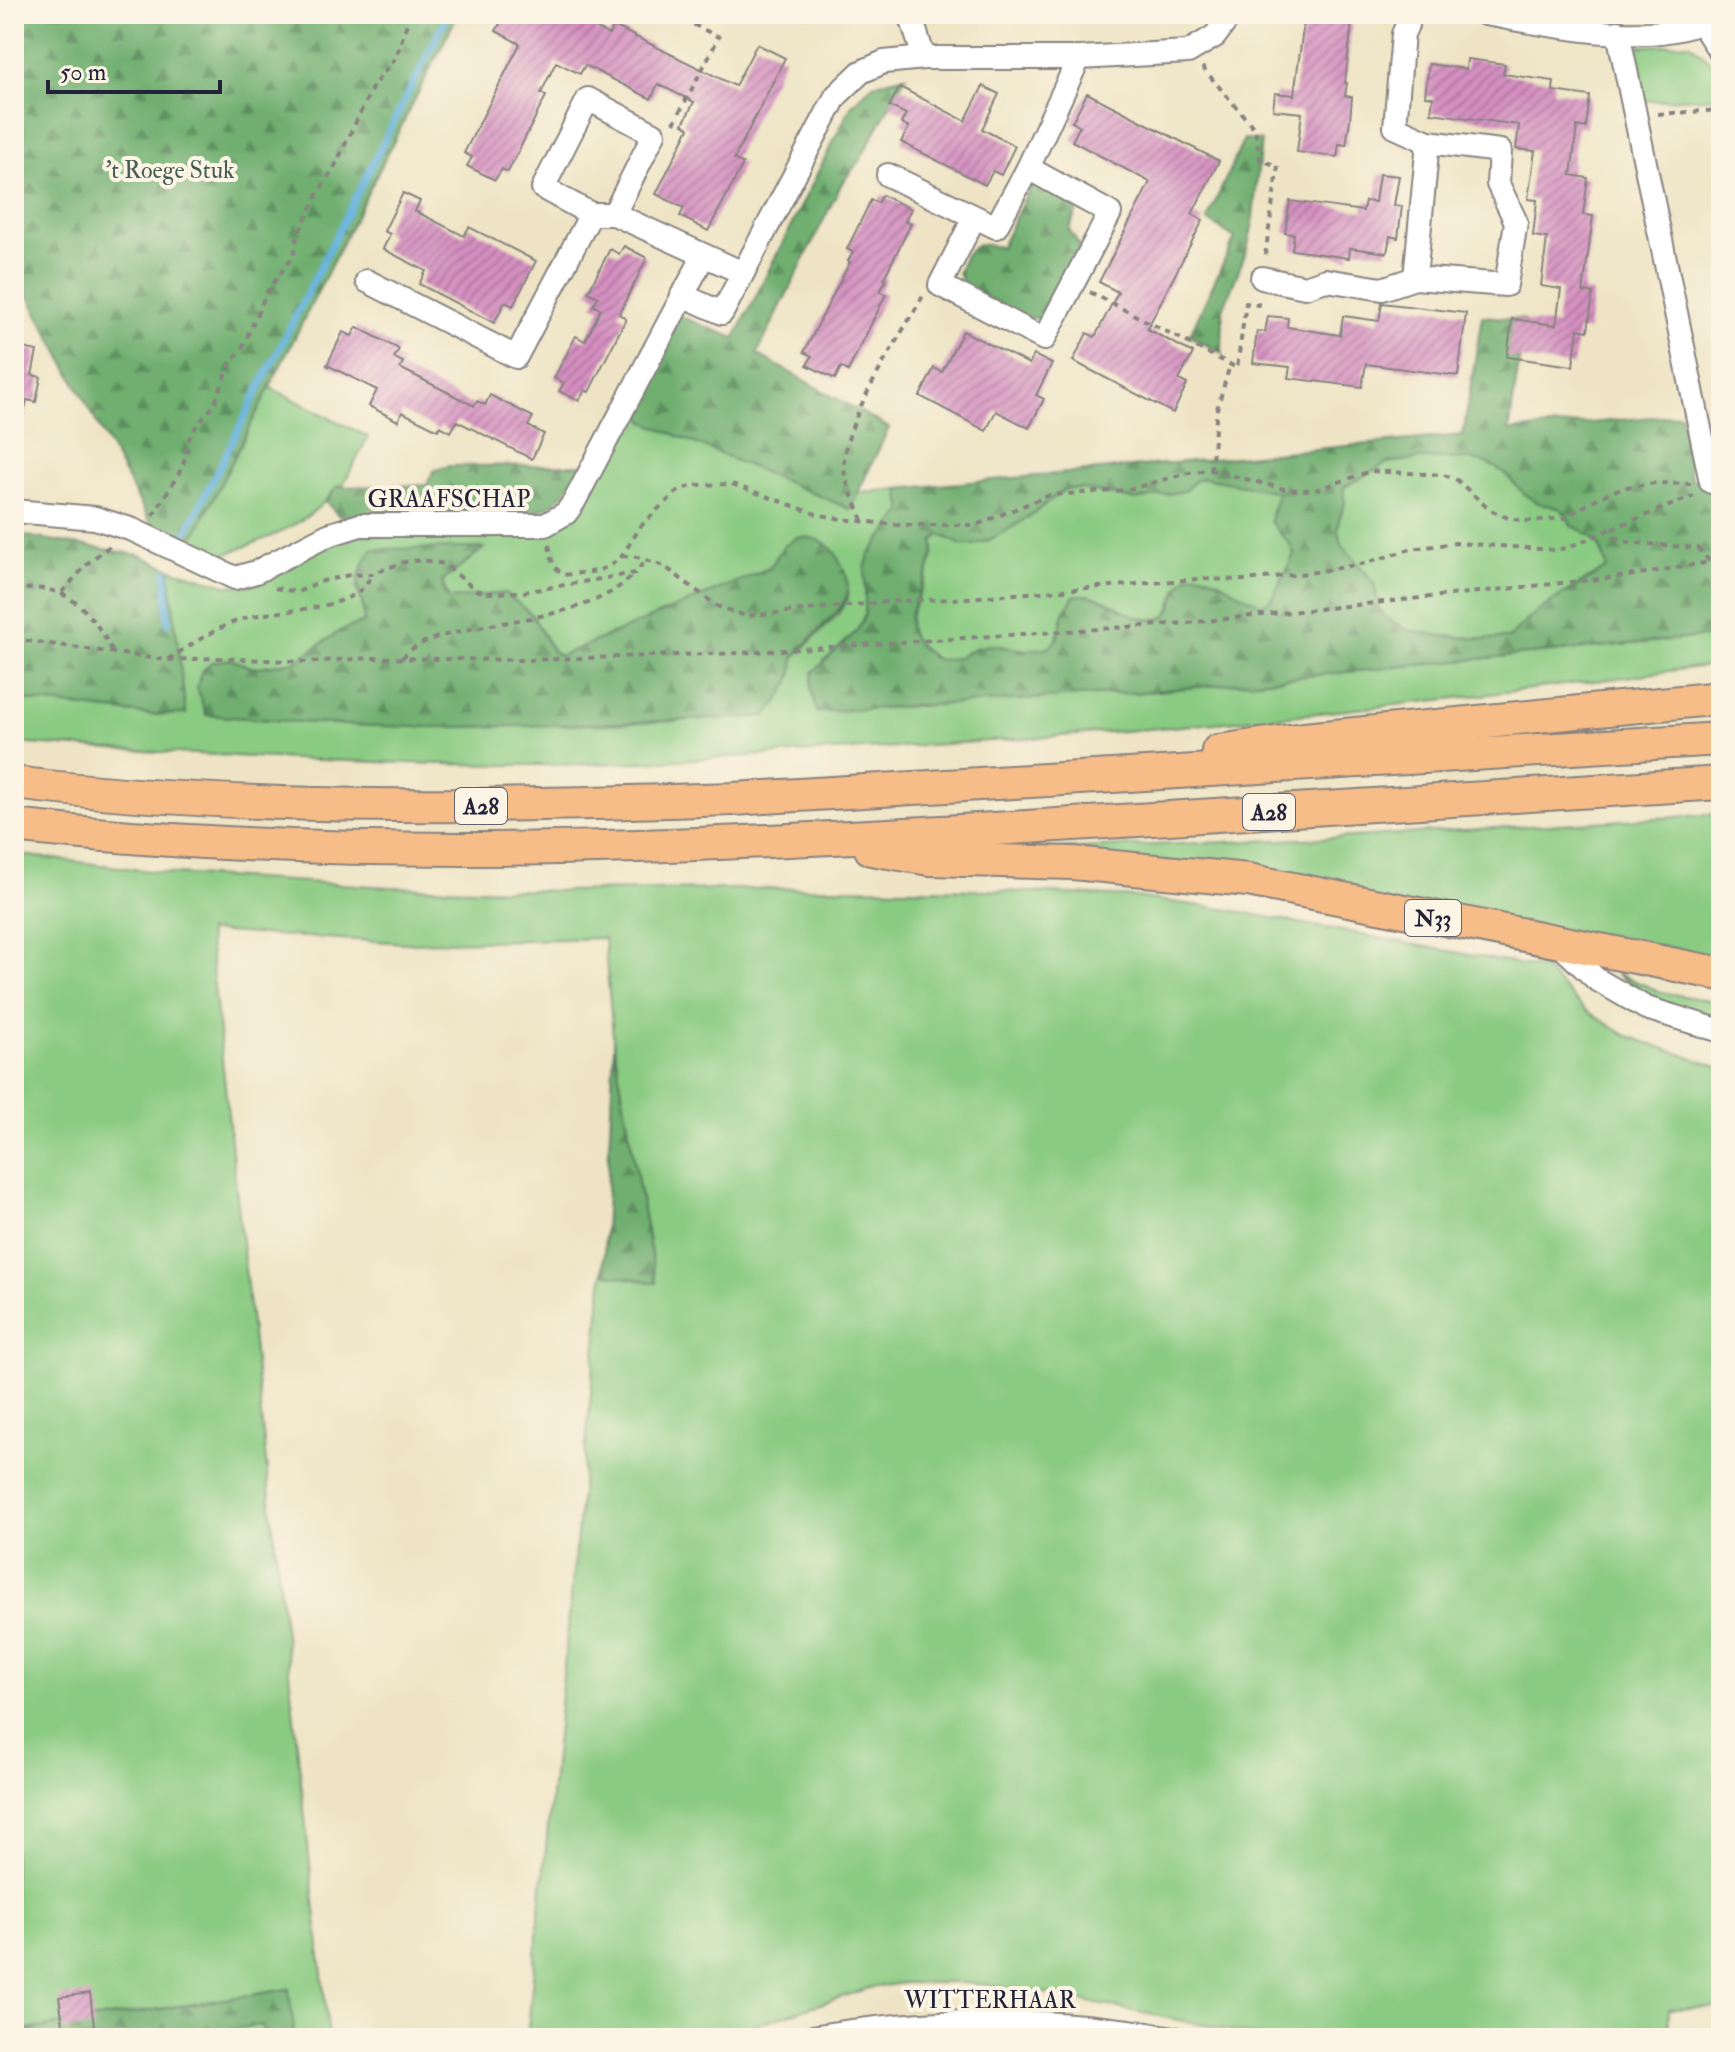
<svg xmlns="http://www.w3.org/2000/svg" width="1735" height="2052" viewBox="0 0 1735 2052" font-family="'IM FELL Double Pica',serif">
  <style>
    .grass { fill: #8acb82; stroke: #56765e; stroke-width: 2; fill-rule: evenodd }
    .forest { fill: url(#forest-firs); stroke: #486856; stroke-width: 2; fill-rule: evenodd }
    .park { fill: url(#park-tufts); stroke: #56765e; stroke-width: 2 }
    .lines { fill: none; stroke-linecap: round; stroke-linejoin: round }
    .stream { stroke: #62b1dd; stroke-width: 7 }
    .building { fill: url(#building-hatch) }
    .minor-casing { stroke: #888380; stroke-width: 26 }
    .highway-casing { stroke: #888380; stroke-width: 36 }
    .path { stroke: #888380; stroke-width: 4; stroke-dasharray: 6 6; stroke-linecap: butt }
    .minor { stroke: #fff; stroke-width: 22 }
    .highway { stroke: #f7bd88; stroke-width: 32 }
    .labels { text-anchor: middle; stroke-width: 8; stroke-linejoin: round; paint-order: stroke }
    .shield { fill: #fcf5e5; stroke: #63616e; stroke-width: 2 }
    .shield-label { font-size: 22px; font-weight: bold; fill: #22223b }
    .park-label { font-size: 24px; fill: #465d54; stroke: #fcf5e5 }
    .street-label { font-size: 24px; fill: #22223b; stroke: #fcf5e5 }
  </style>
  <defs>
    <pattern id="forest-firs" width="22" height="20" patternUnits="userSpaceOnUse" patternTransform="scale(2)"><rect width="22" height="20" fill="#6faf70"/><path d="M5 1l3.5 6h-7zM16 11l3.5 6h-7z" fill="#5b8e5d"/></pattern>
    <pattern id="park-tufts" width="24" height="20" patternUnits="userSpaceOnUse" patternTransform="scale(2)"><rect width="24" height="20" fill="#8acb82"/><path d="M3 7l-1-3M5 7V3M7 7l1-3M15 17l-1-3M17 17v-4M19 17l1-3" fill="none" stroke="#77ae71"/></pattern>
    <pattern id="building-hatch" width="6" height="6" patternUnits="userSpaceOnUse" patternTransform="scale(2)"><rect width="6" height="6" fill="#d48fc0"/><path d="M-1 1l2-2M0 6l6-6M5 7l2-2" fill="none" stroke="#ac749d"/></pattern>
  </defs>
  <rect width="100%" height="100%" fill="#fcf5e5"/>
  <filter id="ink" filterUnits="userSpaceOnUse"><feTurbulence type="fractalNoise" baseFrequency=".0125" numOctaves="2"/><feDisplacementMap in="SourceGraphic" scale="16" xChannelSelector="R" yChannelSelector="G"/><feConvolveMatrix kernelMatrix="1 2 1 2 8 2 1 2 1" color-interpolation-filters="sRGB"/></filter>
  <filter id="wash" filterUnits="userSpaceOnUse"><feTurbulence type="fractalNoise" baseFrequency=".006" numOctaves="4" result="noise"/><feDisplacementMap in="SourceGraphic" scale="32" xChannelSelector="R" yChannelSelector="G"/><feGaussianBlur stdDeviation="1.8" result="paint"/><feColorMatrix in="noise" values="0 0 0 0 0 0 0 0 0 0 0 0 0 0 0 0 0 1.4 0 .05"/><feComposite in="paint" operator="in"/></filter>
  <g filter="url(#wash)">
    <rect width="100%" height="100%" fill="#eee4c5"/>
    <g class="grass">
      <path d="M1689,43C1713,63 1721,65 1721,97L1645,101L1632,47Z"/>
      <path d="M269,387L368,437L343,485L336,487C312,525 257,543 216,557L190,545Z"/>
      <path d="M634,406L849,509L858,493L899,489L903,511L869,555L865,614L857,631L843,647L824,660L817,712L1145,692L1721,635V664C1431,705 1140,734 848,750C733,756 619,766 504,765C341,763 177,754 14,743V699L153,715L171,569L226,585L247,586L262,582L327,545L352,535L541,531ZM783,547L847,577L848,599L838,614L794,658C795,682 780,698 766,716L615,724L428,727L206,715L230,659L254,668L296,661L340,631L365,622L363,605L356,587L483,549L442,582L449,599L505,593L532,615L553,651L560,656L770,568Z"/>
      <path d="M1416,459C1444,459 1477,453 1501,471C1512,479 1521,493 1533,500C1550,511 1563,499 1571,526C1594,533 1602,545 1607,568C1572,589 1536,607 1510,638L1485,639L1442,636L1410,631L1388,620L1379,609L1374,583L1343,546L1338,531L1339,519L1345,503L1343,488L1387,463Z"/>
      <path d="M1205,478L1278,491L1277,500L1271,512L1279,533L1291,542L1294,554L1272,599L1263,605L1252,602L1219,581L1178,588L1167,617C1128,630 1112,588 1074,596L1064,613L1057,639L1050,647L1027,650L990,645L975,648L957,658L938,660C889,632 914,613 928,573C931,563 931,551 933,541L939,535L1027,519L1065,489L1184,491L1196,480Z"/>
      <path d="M1721,814V957L1463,913L1030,850L1352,837Z"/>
      <path d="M14,854L174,874L389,887L560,891L832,888L985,890L1135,897L1230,910L1544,969L1584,1009L1625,1035L1721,1068V2007L1669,2009L1668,2038H1268L1033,1991L969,1983H904L869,1988L715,2038H527L603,1273L656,1283L614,1046L604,938L407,943L208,931L329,2038H295L288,1989L26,2030L20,2001H14Z"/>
      <path d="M1616,973L1661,992L1721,1003V1021L1643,995Z"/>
      <path d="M263,2024L265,2038H170Z"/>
    </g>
    <g class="forest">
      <path d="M14,14H458L190,545L154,529L14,269Z"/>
      <path d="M906,76L860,160L842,183L757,354L889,428L850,509L645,422L634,406L679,316L735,338L851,106L873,84Z"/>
      <path d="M1244,139L1261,141L1252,227L1247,250L1223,309L1222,353L1189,336L1235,238L1207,220Z"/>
      <path d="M1033,181L1079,206L1069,229L1080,247L1049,311L1040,319L1019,315L964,285L958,273L965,255L978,244L1001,247Z"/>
      <path d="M1482,316L1525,320L1509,431L1681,414L1691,479L1721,480V635L1145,692L817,712L811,688L813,672L857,631L865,614V569L869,555L903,511L899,489L1463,435ZM1416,459C1444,459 1477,453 1501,471C1512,479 1521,493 1533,500C1549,511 1563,499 1571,526C1593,533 1602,545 1607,568C1572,590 1536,607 1510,638L1485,639L1442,636L1411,631L1388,620L1379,609L1374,583L1343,546L1338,531L1339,519L1345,503L1343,487L1387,463ZM1205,478L1278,492L1270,521C1279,533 1290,540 1294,554L1272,599L1263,604C1244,601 1207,566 1191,575C1171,585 1179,618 1155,620C1124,621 1105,589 1074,596L1064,613L1057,639L1050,647L1027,650L990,645L975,648L957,658L938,660C884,629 921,602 932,559C934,552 935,548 933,541L940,535C947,537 955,543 962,545C990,550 1044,505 1065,489H1082L1136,500L1184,491L1196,480Z"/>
      <path d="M583,465C570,484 560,506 536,511L389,513L340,517L326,502L336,487L427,485L433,471L449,466Z"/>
      <path d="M14,534L140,555L171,569L169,572L186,714L153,715L14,699Z"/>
      <path d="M798,537C817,537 830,542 839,560C859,594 843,606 820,629C811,638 803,648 794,658C795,682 780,698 766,716C654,722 543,727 431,727C356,727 280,721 206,715L197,688L201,672L212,662L230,659L254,668L296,661L340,631L364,622C363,583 347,590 372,549L484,548L442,581L444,593L449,599L505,593L532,615L552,651L560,656L770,568L783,547Z"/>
      <path d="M614,1046L656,1283L603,1273Z"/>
      <path d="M289,1989L295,2038H265L262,2025L170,2038H14V2001H20L26,2030Z"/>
    </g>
    <path class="park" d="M972,2020L1058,2038H839Z"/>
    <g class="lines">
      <g class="stream">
        <path d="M183,539L448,14"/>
        <path d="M166,572L168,623"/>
      </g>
    </g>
    <g id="blocks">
      <g class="building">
        <path d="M505,14H569L609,35L614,26L735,86L757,44L785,58L734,159L743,164L708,231L680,216L684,208L656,194L689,128L683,124L694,102L658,84L651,99L585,65L580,74L556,62L541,93L546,96L508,172L502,169L495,180L467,166L472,157L464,153L520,44L496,31Z"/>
        <path d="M1305,14H1346L1345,21L1352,22L1345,83H1347L1345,96L1352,97L1350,120L1346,145L1339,144L1337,157L1297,152L1302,113L1273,110L1275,93L1294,95Z"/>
        <path d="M1467,59L1505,64L1503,74L1554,81L1553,91L1590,96L1586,128L1577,126L1571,175L1588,178L1583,215L1593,216L1583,292L1593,293L1588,331L1578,329L1573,366L1507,357L1512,319L1556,325L1561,289L1541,286L1547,238L1533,236L1537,200L1528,199L1535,151L1516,149L1519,125L1431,113L1433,97L1425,96L1429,64L1466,69Z"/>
        <path d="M983,86L999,94L982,129L1015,146L1001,175L993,171L985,185L901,142L909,127L901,123L906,114L889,106L900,87L965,121Z"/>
        <path d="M1087,93L1219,161L1192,214L1203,220L1147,329L1193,353L1179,380L1187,384L1173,413L1073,361L1087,333L1095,337L1118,292L1099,282L1150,182L1072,141L1080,126L1072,122Z"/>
        <path d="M1379,174L1399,176L1394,205L1402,206L1398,238L1390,236L1387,253L1350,248L1349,258L1292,250L1294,234L1285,233L1290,201L1363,211L1365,201L1375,202Z"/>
        <path d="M403,193L420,201L415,211L464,236L469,227L536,261L513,306L505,302L494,323L419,284L426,271L383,249L390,234L384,231Z"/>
        <path d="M882,195L911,209L905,221L911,224L884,278L886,280L880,292L886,294L848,371L841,367L835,379L807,365L812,356L804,352L850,262L848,261L853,252L847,249L871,200L878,203Z"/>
        <path d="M624,246L647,258L619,314L626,319L589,392L585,390L579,401L559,391L564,383L554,378L576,336L585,341L601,309L593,305L598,297L588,292L610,249L619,254Z"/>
        <path d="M1382,303L1466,313L1458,376L1366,364L1362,387L1288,378L1290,367L1253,363L1257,331L1265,332L1268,316L1288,318L1287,327L1340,335L1343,316L1379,321Z"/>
        <path d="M357,327L399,349L394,358L403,362L400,368L449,393L474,406L477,401L485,405L490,395L533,417L528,426L544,434L532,459L457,421L451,432L440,426L438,430L402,412L398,421L369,406L377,390L327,365L343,332L352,336Z"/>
        <path d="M963,331L1029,364L1034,355L1052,364L1036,395L1044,399L1029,428L996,411L986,431L920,396L934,368L942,372Z"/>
        <path d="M14,346L37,351L32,375L41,377L36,402L27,400L22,421L14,420Z"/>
        <path d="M90,1993L94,2027L64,2030L59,1997Z"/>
      </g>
    </g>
  </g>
  <g filter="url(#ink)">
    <use href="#blocks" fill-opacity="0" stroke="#888380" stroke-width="2"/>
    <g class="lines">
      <g class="minor-casing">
        <g id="minor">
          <path d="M910,14L924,58"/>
          <path d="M1485,14C1544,24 1665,52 1715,14"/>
          <path d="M1702,24L1721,53"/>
          <path d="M1618,32L1711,482"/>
          <path d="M888,175L996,227L1028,168L1079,58"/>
          <path d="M591,214L543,188L588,99L654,134L614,214"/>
          <path d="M974,218L940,285L1044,339L1110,213L1028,168"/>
          <path d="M1262,278L1305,287L1326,280L1382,289L1415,278L1506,285L1516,222L1498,184L1500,151L1428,142L1395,127L1403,34L1412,14"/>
          <path d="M1415,278L1428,142"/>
          <path d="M367,281L516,357L591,214H614L743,273L836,96L861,72L884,62L924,58H1079L1188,52L1215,36L1231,14"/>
          <path d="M682,295L722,313L743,273"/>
          <path d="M14,511L95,518L133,530L235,578L256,572L328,535L360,525H545L566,513L574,502L703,257"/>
          <path d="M1558,943L1596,979L1646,1008L1721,1031"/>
          <path d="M806,2038C927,2017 1052,2016 1174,2038"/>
        </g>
      </g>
      <g class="highway-casing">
        <g id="highway">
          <path d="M1218,751L1304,739L1721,698"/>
          <path d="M14,783C252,812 494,807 733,799L1721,739"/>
          <path d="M14,826C351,864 689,848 1026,827C1258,812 1489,798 1721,783"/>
          <path d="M871,849L930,859L1073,863L1248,880L1721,974"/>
        </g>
      </g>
      <g class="path">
        <path d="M672,14L719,37L674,123"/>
        <path d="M1202,67L1255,129L1260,160L1278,166L1265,256"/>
        <path d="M1658,114L1721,110"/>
        <path d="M1090,292L1237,368L1246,303L1258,305V301"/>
        <path d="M1211,470L1217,409L1230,365"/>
        <path d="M153,516L183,466L188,441L197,425L214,405L230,365L242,348L267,292L294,254L297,237L319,191L334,168L373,86L396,57L410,14"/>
        <path d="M863,520C857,505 845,485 844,468C841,423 900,337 923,296"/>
        <path d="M549,545L553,565L563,575L598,571L611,565L622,556L641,526L658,509L677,492L693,485L732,484L816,514L841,519L898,525H976L1050,495L1126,490L1192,472L1211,470L1284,489L1302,490L1319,489L1371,471L1444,475L1457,480L1490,510L1508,518L1527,521L1565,518L1599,497L1621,488L1656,483L1691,484"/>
        <path d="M622,556L637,557L664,566L717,606L746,616L894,601L954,599L1198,579L1245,580L1284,576L1322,571L1366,563L1411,549L1456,543L1555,550L1566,548L1614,528"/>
        <path d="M1710,562L1721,561"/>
        <path d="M275,588L298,592L319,582L349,575L372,574L404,562L423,560L444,564L476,590L486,593L524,592L635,573L645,561"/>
        <path d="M14,591C65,579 91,611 113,652"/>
        <path d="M62,592L91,560L110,546"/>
        <path d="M14,639L166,660L214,658L310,662L369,658L526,660L740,653L1187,623L1627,576L1710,562L1698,548L1625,542L1615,537L1614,528L1694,496"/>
        <path d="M402,658C418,641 435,638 457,632C509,618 596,617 633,574"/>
        <path d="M168,659C193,644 218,626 246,618C280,608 358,613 371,575"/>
      </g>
      <use href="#minor" class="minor"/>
      <use href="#highway" class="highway"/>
    </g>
  </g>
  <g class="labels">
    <g class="shield">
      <rect x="455" y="788" width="52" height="36" rx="6"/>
      <rect x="1243" y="794" width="52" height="36" rx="6"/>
      <rect x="1405" y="900" width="56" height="36" rx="6"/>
    </g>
    <g class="shield-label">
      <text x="481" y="814">A28</text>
      <text x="1269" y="820">A28</text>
      <text x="1433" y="926">N33</text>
    </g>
    <g class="park-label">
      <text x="170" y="178">'t Roege Stuk</text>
    </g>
    <g class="street-label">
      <text x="449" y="507">GRAAFSCHAP</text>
      <text x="990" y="2008">WITTERHAAR</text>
    </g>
  </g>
  <rect width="1735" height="2052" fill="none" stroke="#fcf5e5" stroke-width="48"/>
  <path d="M48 80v12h172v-12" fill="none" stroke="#22223b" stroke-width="4"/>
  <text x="60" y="80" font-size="24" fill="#22223b" stroke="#fcf5e5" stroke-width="6" paint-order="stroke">50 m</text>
</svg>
